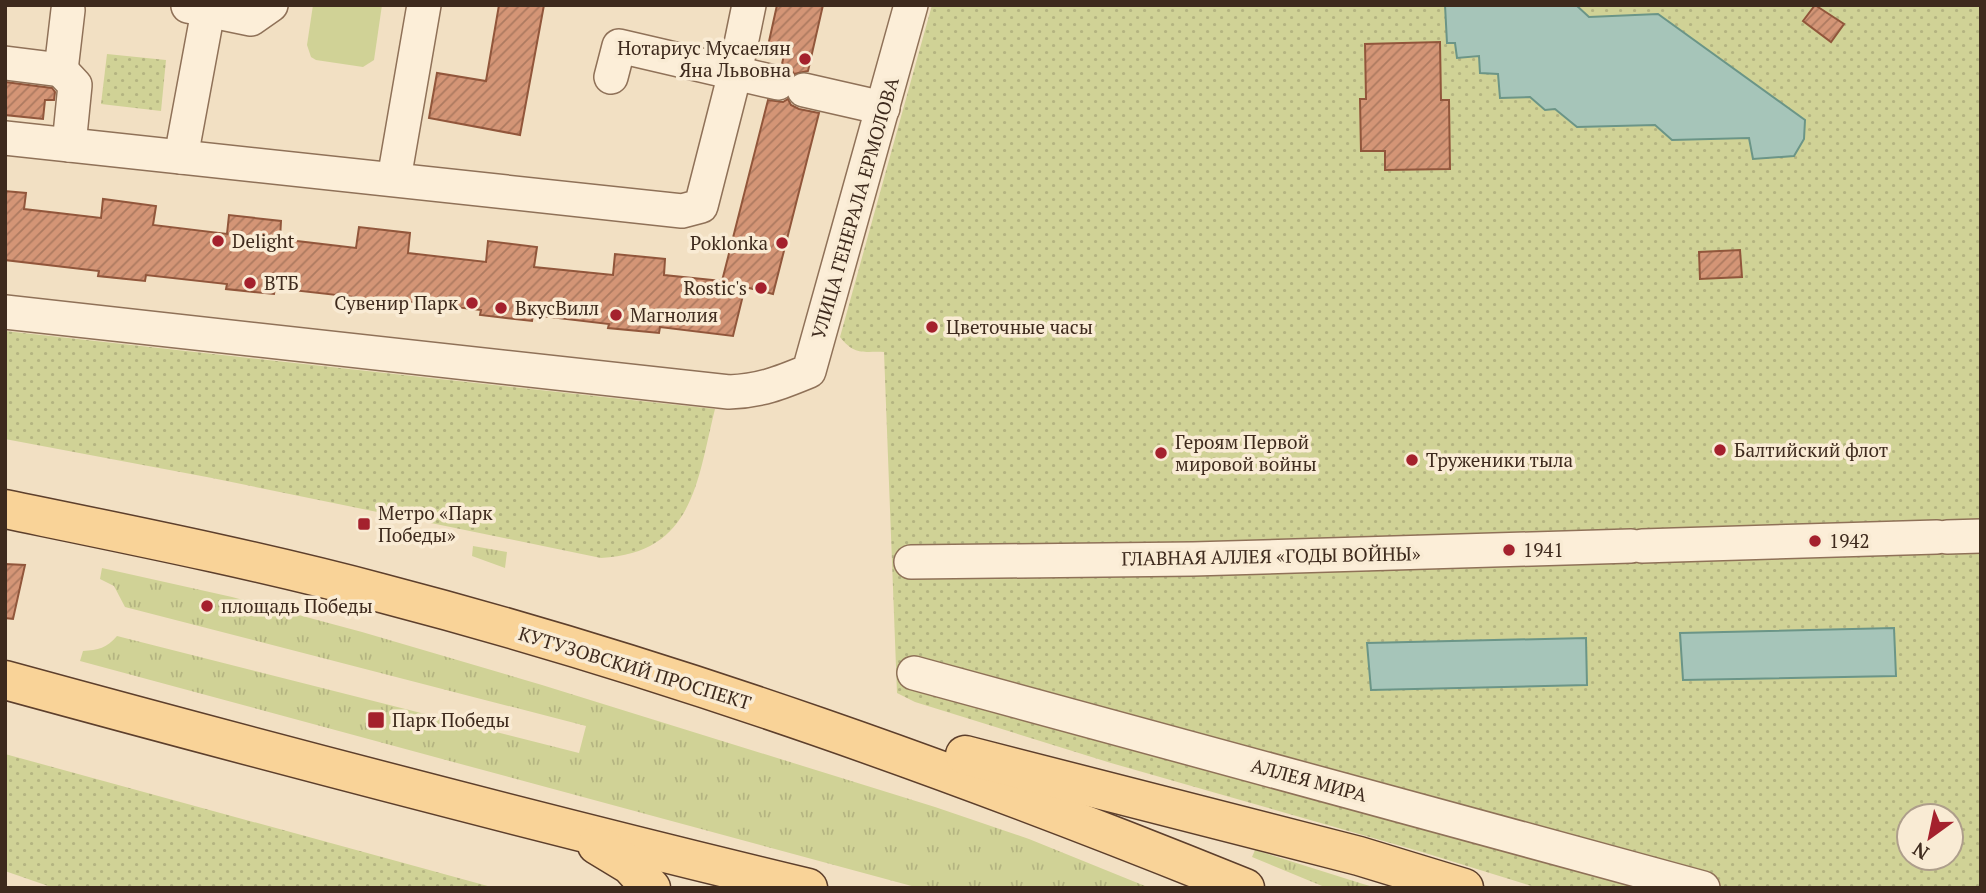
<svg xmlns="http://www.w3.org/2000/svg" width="1986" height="893" viewBox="0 0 1986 893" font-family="'PT Serif',serif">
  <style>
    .grass { fill: url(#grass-tufts) }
    .park { fill: url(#park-dots); fill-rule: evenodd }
    .pitch { fill: #d0d296 }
    .water { fill: #a6c5b9; stroke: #6b9587; stroke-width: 2 }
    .building { fill: url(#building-hatch); stroke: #91563b; stroke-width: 2 }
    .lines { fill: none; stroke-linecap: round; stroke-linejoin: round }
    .minor-casing { stroke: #8f7158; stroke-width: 36 }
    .major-casing { stroke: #5d3f2c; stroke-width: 41 }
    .minor { stroke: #fceed8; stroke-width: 33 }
    .major { stroke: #f9d398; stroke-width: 38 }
    .poi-dot { fill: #a4212d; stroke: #f9ebd4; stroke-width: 2.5 }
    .labels { text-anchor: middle; stroke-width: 7; stroke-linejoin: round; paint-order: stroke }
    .poi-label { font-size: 19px; fill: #3e2a1d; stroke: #f9ebd4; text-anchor: start }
    .street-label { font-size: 19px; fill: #3e2a1d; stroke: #f9ebd4 }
  </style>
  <defs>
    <pattern id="grass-tufts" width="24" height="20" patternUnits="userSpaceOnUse" patternTransform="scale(1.75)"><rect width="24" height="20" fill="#d0d296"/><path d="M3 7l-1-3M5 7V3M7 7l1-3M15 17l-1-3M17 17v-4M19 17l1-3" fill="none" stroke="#b4b481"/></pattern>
    <pattern id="park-dots" width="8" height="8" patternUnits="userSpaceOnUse" patternTransform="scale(1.75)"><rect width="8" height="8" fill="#d0d296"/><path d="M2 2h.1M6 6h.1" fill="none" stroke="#b4b481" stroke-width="1.8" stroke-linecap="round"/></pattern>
    <pattern id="building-hatch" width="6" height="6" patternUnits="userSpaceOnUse" patternTransform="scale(1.75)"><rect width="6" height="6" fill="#d49576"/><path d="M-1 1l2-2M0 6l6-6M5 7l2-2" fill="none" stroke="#ad7a60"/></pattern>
  </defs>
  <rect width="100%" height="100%" fill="#f2e0c3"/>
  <g class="grass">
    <path d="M473,546L507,552L505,568L472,556Z"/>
    <path d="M102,568L232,597L362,632L542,685L935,807L1029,839L1150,888H919L80,661L83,651C98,650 107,648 117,636L579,753L586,726L125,607L114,586L100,579Z"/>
    <path d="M1255,850L1363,884L1377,888H1327L1252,857Z"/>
  </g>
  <g class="park">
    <path d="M932,5H1981V888H1538L1422,852L1111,763L915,702L897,693L884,352C863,351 855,356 840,337ZM1909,816H1951V858H1909Z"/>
    <path d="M107,54L166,60L161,111L101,104Z"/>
    <path d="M5,331L622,399L715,409C697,481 694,553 601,558L212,478L5,439Z"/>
    <path d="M5,754L495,888H54L5,871Z"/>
  </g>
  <path class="pitch" d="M313,5H382L374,60L363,67L316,60L311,57L307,45Z"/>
  <g class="water">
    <path d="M1445,5H1576L1589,17L1658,14L1805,120L1804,139L1794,156L1753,159L1749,138L1672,140L1655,125L1577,127L1555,109L1545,110L1530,97L1500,98L1498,74L1480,73L1479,56L1457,58L1455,43H1447Z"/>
    <path d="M1894,628L1896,676L1683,680L1680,633Z"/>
    <path d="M1586,638L1587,685L1371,690L1367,643Z"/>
  </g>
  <g class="building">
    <path d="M499,5H544L520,135L429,118L437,73L486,81Z"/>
    <path d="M777,5H823L808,71L794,74L791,69L782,64L785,50L768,46Z"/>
    <path d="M1815,5L1844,24L1831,42L1803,21Z"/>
    <path d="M1440,42L1441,100H1449L1450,169L1385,170V151H1361L1360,99H1366L1365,44Z"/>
    <path d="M5,82L52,88L55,92L54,100H45L43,119L5,115Z"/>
    <path d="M788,99L791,105L799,109L819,113L773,294L745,287L733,336L660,327L659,333L608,328L609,324L533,315L532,321L480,315L481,310L404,301L403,307L354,302L355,297L275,288L274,294L226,289L227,284L146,275L145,281L98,276L99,271L5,260V191L26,193L24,209L101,218L103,199L156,206L153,225L227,234L229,215L281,221L280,239L356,248L359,227L410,233L408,253L486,262L488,241L537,247L534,267L613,275L615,254L665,259L664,275L722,281L768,100L783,102Z"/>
    <path d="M1740,250L1742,277L1700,279L1699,252Z"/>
    <path d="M5,564L25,565L13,619L5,618Z"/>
  </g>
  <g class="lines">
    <g class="minor-casing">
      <g id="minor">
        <path d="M188,6L251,19L271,5"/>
        <path d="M5,63L61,70L68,10"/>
        <path d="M61,70L75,85L69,145"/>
        <path d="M611,77L619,46L778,83"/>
        <path d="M804,90L883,108"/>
        <path d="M5,138L682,211L701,206L735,73L749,5"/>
        <path d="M181,157L208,11"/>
        <path d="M394,179L424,5"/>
        <path d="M5,312L729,392C760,391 780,383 809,371L911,5"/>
        <path d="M1947,537L1981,536"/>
        <path d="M1642,546L1937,537"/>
        <path d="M911,562L1193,559L1631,546"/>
        <path d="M914,673L1703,888"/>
      </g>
    </g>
    <g class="major-casing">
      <g id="major">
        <path d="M5,509C131,535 257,560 381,593C676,670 963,774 1245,888"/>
        <path d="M5,680C272,753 539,823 808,888"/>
        <path d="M965,755L1359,856L1464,888"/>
        <path d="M597,845L630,865L651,888"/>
      </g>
    </g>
    <use href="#minor" class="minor"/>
    <use href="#major" class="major"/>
  </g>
  <g class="poi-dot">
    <circle cx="805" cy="59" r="7"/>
    <circle cx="218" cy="241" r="7"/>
    <circle cx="782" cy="243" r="7"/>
    <circle cx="250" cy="283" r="7"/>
    <circle cx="761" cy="288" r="7"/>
    <circle cx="472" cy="303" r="7"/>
    <circle cx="501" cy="308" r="7"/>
    <circle cx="616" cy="315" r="7"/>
    <circle cx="932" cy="327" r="7"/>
    <circle cx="1720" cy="450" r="7"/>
    <circle cx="1161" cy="453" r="7"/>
    <circle cx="1412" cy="460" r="7"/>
    <rect x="357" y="517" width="14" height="14" rx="3.5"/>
    <circle cx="1815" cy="541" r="7"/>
    <circle cx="1509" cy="550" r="7"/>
    <circle cx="207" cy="606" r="7"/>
    <rect x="367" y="711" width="18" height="18" rx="3.5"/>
  </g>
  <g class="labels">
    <g class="poi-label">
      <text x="791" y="55" text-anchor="end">Нотариус Мусаелян<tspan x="791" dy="22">Яна Львовна</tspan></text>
      <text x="232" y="248">Delight</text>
      <text x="768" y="250" text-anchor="end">Poklonka</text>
      <text x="264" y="290">ВТБ</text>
      <text x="747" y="295" text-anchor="end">Rostic's</text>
      <text x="458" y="310" text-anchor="end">Сувенир Парк</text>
      <text x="515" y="315">ВкусВилл</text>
      <text x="630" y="322">Магнолия</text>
      <text x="946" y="334">Цветочные часы</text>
      <text x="1175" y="449">Героям Первой<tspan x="1175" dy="22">мировой войны</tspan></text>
      <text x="1734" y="457">Балтийский флот</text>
      <text x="1426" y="467">Труженики тыла</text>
      <text x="378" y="520">Метро «Парк<tspan x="378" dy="22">Победы»</tspan></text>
      <text x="1829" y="548">1942</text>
      <text x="1523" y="557">1941</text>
      <text x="221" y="613">площадь Победы</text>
      <text x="392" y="727">Парк Победы</text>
    </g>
    <g class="street-label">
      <text transform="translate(855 208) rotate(-74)" y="7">УЛИЦА ГЕНЕРАЛА ЕРМОЛОВА</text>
      <text transform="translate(1271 556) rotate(-1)" y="7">ГЛАВНАЯ АЛЛЕЯ «ГОДЫ ВОЙНЫ»</text>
      <text transform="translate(635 668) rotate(17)" y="7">КУТУЗОВСКИЙ ПРОСПЕКТ</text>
      <text transform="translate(1309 780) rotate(15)" y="7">АЛЛЕЯ МИРА</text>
    </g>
  </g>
  <rect width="1986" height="893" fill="none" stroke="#3e2a1d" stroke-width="14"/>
  <g transform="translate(1930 837) rotate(213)"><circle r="33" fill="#f9ebd4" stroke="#ae9e8b" stroke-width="2"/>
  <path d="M0-5L12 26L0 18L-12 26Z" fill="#a4212d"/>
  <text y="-10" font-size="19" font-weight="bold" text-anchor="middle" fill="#3e2a1d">N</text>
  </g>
</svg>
